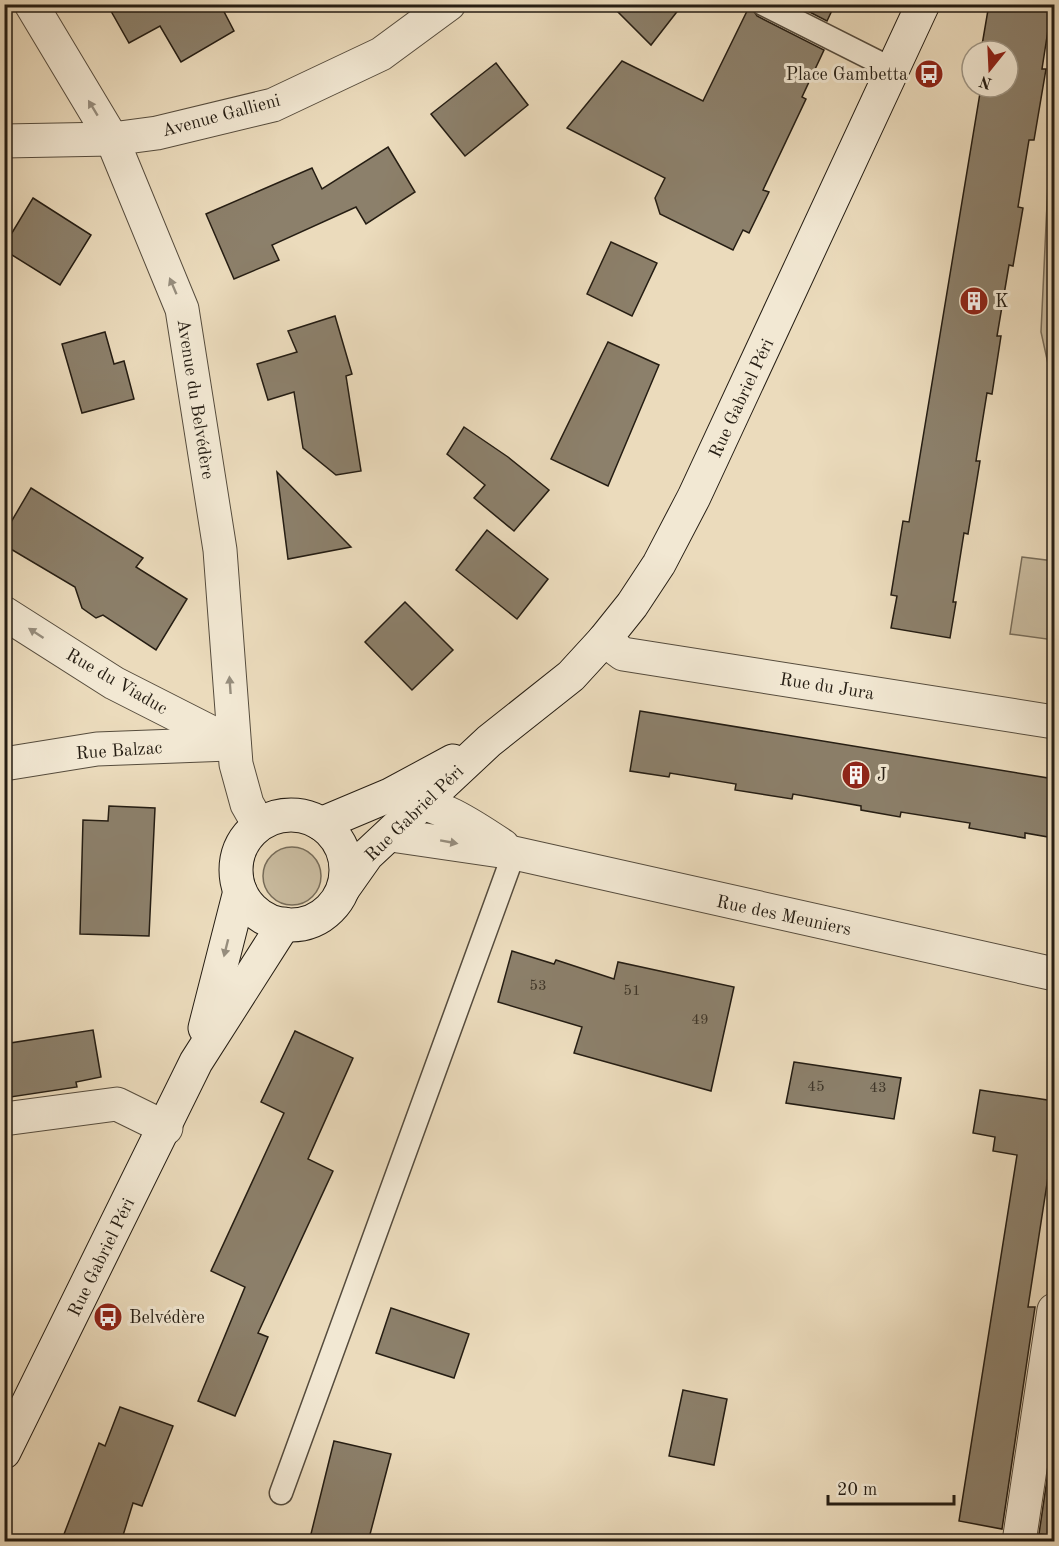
<svg xmlns="http://www.w3.org/2000/svg" width="1059" height="1546" viewBox="0 0 1059 1546" font-family="'Old Standard TT',serif">
  <style>
    .green { fill: #c9bb9f; stroke: #776c59; stroke-width: 1.5 }
    .building { fill: #8c806b; stroke: #251d13; stroke-width: 1.5 }
    .lines { fill: none; stroke-linecap: round; stroke-linejoin: round }
    .lane-casing { stroke: #564c3d; stroke-width: 25 }
    .street-casing { stroke: #564c3d; stroke-width: 35 }
    .secondary-casing { stroke: #251d13; stroke-width: 35 }
    .lane { stroke: #f2e8d3; stroke-width: 22 }
    .street { stroke: #f2e8d3; stroke-width: 33 }
    .secondary { stroke: #f2e8d3; stroke-width: 33 }
    .oneway { fill: #968d7d }
    .labels { text-anchor: middle; stroke-width: 6; stroke-linejoin: round; paint-order: stroke }
    .number-label { font-size: 15px; fill: #3f3629 }
    .poi-label { font-size: 18px; fill: #251d13; stroke: #f2e8d3; text-anchor: start }
    .street-label { font-size: 18px; fill: #251d13; stroke: #f2e8d3 }
  </style>
  <rect width="100%" height="100%" fill="#ebdbbc"/>
  <filter id="stains"><feTurbulence type="fractalNoise" baseFrequency=".00333" numOctaves="4"/><feColorMatrix values="0 0 0 0 .2 0 0 0 0 .09 0 0 0 0 .02 0 0 0 .5 -.17"/></filter>
  <radialGradient id="worn" r=".72"><stop offset=".6" stop-color="#630" stop-opacity="0"/><stop offset="1" stop-color="#630" stop-opacity=".3"/></radialGradient>
  <g class="green">
    <path d="M1054,177V391L1041,332L1048,183Z"/>
    <path d="M1022,557L1054,561V640L1010,634Z"/>
    <circle cx="292" cy="876" r="29"/>
  </g>
  <g class="building">
    <path d="M107,4H220L234,31L181,62L160,26L129,43Z"/>
    <path d="M610,4H683L651,45Z"/>
    <path d="M794,4H835L827,21Z"/>
    <path d="M989,4H1052L1042,69H1046L1034,140H1029L1018,207L1023,208L1013,266L1009,265L997,336H1001L992,394L987,393L976,461H980L968,534L964,533L953,602H956L950,638L891,628L897,596L891,595L903,521L909,522L981,87H1008V51H981Z"/>
    <path d="M750,5L757,16L824,50L802,97L806,99L763,190L769,192L749,233L743,230L733,250L660,214L655,198L665,178L567,128L622,61L703,101Z"/>
    <path d="M496,63L528,105L465,156L431,114Z"/>
    <path d="M388,147L415,192L366,224L356,207L272,245L279,260L234,279L206,214L312,168L322,189Z"/>
    <path d="M33,198L91,235L60,285L4,250V246Z"/>
    <path d="M611,242L657,263L632,316L587,294Z"/>
    <path d="M335,316L352,374L346,376L361,471L336,475L303,448L294,392L268,400L257,364L297,352L288,331Z"/>
    <path d="M105,332L114,364L124,361L134,399L82,413L62,344Z"/>
    <path d="M608,342L659,365L608,486L551,459Z"/>
    <path d="M464,427L508,457L549,490L514,531L474,498L485,485L447,454Z"/>
    <path d="M277,472L351,547L288,559Z"/>
    <path d="M31,488L143,558L136,567L187,599L156,650L103,615L96,618L82,608L75,587L4,545V534Z"/>
    <path d="M487,530L548,579L517,619L456,570Z"/>
    <path d="M405,602L453,650L412,690L365,642Z"/>
    <path d="M640,711L1054,779V838L1025,833V838L969,828L970,823L901,812L900,817L861,810V806L793,794L792,799L735,790L736,784L670,773L669,777L630,771Z"/>
    <path d="M109,806L155,808L149,936L80,934L83,820L108,821Z"/>
    <path d="M512,951L554,964L556,960L614,979L618,962L734,987L711,1091L574,1053L582,1027L498,1002Z"/>
    <path d="M93,1030L101,1077L76,1082L77,1087L4,1098V1044Z"/>
    <path d="M295,1031L353,1058L308,1159L333,1171L258,1333L268,1337L235,1416L198,1401L245,1287L211,1271L284,1113L261,1102Z"/>
    <path d="M794,1062L901,1078L894,1119L786,1103Z"/>
    <path d="M980,1090L1054,1101V1138L1028,1307H1035L1002,1529L959,1521L1017,1155L993,1151L995,1137L973,1133Z"/>
    <path d="M391,1308L469,1334L454,1378L376,1353Z"/>
    <path d="M683,1390L727,1399L714,1465L669,1456Z"/>
    <path d="M120,1407L173,1426L142,1506L133,1503L121,1542H61L99,1443L105,1446Z"/>
    <path d="M1054,1432V1536L1039,1534Z"/>
    <path d="M334,1441L391,1454L368,1542H309Z"/>
  </g>
  <g class="lines">
    <g class="lane-casing">
      <g id="lane">
        <path d="M763,4L892,69"/>
        <path d="M281,1493L514,853"/>
      </g>
    </g>
    <g class="street-casing">
      <g id="street">
        <path d="M31,4L112,139L182,309L220,550L236,764L247,804L259,825"/>
        <path d="M4,141L112,139L157,133L273,105L381,54L449,4"/>
        <path d="M4,613L114,683L234,744"/>
        <path d="M604,640L623,654L1054,722"/>
        <path d="M4,764L97,749L229,744"/>
        <path d="M399,797C439,804 469,823 503,846"/>
        <path d="M391,835L514,853L1054,974"/>
        <path d="M4,1119L117,1104L166,1128"/>
        <path d="M1019,1542L1054,1310"/>
      </g>
    </g>
    <g class="secondary-casing">
      <g id="secondary">
        <circle cx="291" cy="870" r="55"/>
        <path d="M321,824L390,795L453,761"/>
        <path d="M343,889L367,855L489,741L571,676L604,640L632,605L659,564L694,497L923,4"/>
        <path d="M205,1028L240,891"/>
        <path d="M4,1452L196,1062L284,924"/>
      </g>
    </g>
    <use href="#lane" class="lane"/>
    <use href="#street" class="street"/>
    <use href="#secondary" class="secondary"/>
  </g>
  <defs><path id="oneway-solid" d="M-6-.8H1V-3.2L6.5 0L1 3.2V.8H-6Z" transform="scale(1.5)"/></defs>
  <g class="oneway">
    <use href="#oneway-solid" transform="translate(93 108) rotate(-121)"/>
    <use href="#oneway-solid" transform="translate(173 286) rotate(-113)"/>
    <use href="#oneway-solid" transform="translate(36 633) rotate(-147)"/>
    <use href="#oneway-solid" transform="translate(230 685) rotate(-94)"/>
    <use href="#oneway-solid" transform="translate(449 842) rotate(10)"/>
    <use href="#oneway-solid" transform="translate(226 948) rotate(104)"/>
  </g>
  <defs>
    <g id="bus-disc" transform="scale(1.5)"><circle r="9.5" fill="#8f2418" stroke="#f2e8d3"/><path d="M-5-6H5V4H4V6H2V4H-2V6H-4V4H-5ZM-3.5-4V0h7V-4ZM-3.5 1.2v1.5H-2V1.2ZM2 1.2v1.5H3.5V1.2Z" fill="#fff"/></g>
    <g id="building-disc" transform="scale(1.5)"><circle r="9.5" fill="#8f2418" stroke="#f2e8d3"/><path d="M-4-6H4V6H1V3H-1V6H-4ZM-2.5-4.3h1.7v1.8h-1.7ZM.8-4.3h1.7v1.8H.8ZM-2.5-1h1.7V.8h-1.7ZM.8-1h1.7V.8H.8Z" fill="#fff"/></g>
  </defs>
  <g fill-rule="evenodd">
    <use href="#bus-disc" x="929" y="74"/>
    <use href="#building-disc" x="974" y="301"/>
    <use href="#building-disc" x="856" y="775"/>
    <use href="#bus-disc" x="108" y="1317"/>
  </g>
  <g class="labels">
    <g class="number-label">
      <text x="538" y="990">53</text>
      <text x="632" y="995">51</text>
      <text x="700" y="1024">49</text>
      <text x="816" y="1091">45</text>
      <text x="878" y="1092">43</text>
    </g>
    <g class="poi-label">
      <text x="908" y="80" text-anchor="end">Place Gambetta</text>
      <text x="995" y="307">K</text>
      <text x="877" y="781">J</text>
      <text x="129" y="1323">Belvédère</text>
    </g>
    <g class="street-label">
      <text transform="translate(221 115) rotate(-15)" y="6">Avenue Gallieni</text>
      <text transform="translate(741 398) rotate(-65)" y="6">Rue Gabriel Péri</text>
      <text transform="translate(196 399) rotate(81)" y="6">Avenue du Belvédère</text>
      <text transform="translate(117 681) rotate(30)" y="6">Rue du Viaduc</text>
      <text transform="translate(827 686) rotate(9)" y="6">Rue du Jura</text>
      <text transform="translate(119 750) rotate(-4)" y="6">Rue Balzac</text>
      <text transform="translate(414 813) rotate(-44)" y="6">Rue Gabriel Péri</text>
      <text transform="translate(784 915) rotate(12)" y="6">Rue des Meuniers</text>
      <text transform="translate(101 1257) rotate(-64)" y="6">Rue Gabriel Péri</text>
    </g>
  </g>
  <rect width="1059" height="1546" fill="none" stroke="#ebdbbc" stroke-width="24"/>
  <rect x="6" y="6" width="1047" height="1534" fill="none" stroke="#251d13" stroke-width="3"/>
  <rect x="12" y="12" width="1035" height="1522" fill="none" stroke="#251d13" stroke-width="1.5"/>
  <g transform="translate(990 69) rotate(198)"><circle r="28" fill="#f2e8d3" stroke="#a09786" stroke-width="1.5"/>
  <path d="M0-4.5L10 22L0 15L-10 22Z" fill="#8f2418"/>
  <text y="-9" font-size="16" font-weight="bold" text-anchor="middle" fill="#251d13">N</text>
  </g>
  <path d="M828 1495v9h126v-9" fill="none" stroke="#251d13" stroke-width="3"/>
  <text x="837" y="1495" font-size="18" fill="#251d13" stroke="#f2e8d3" stroke-width="4.5" paint-order="stroke">20 m</text>
  <rect width="100%" height="100%" filter="url(#stains)"/>
  <rect width="100%" height="100%" fill="url(#worn)"/>
</svg>
